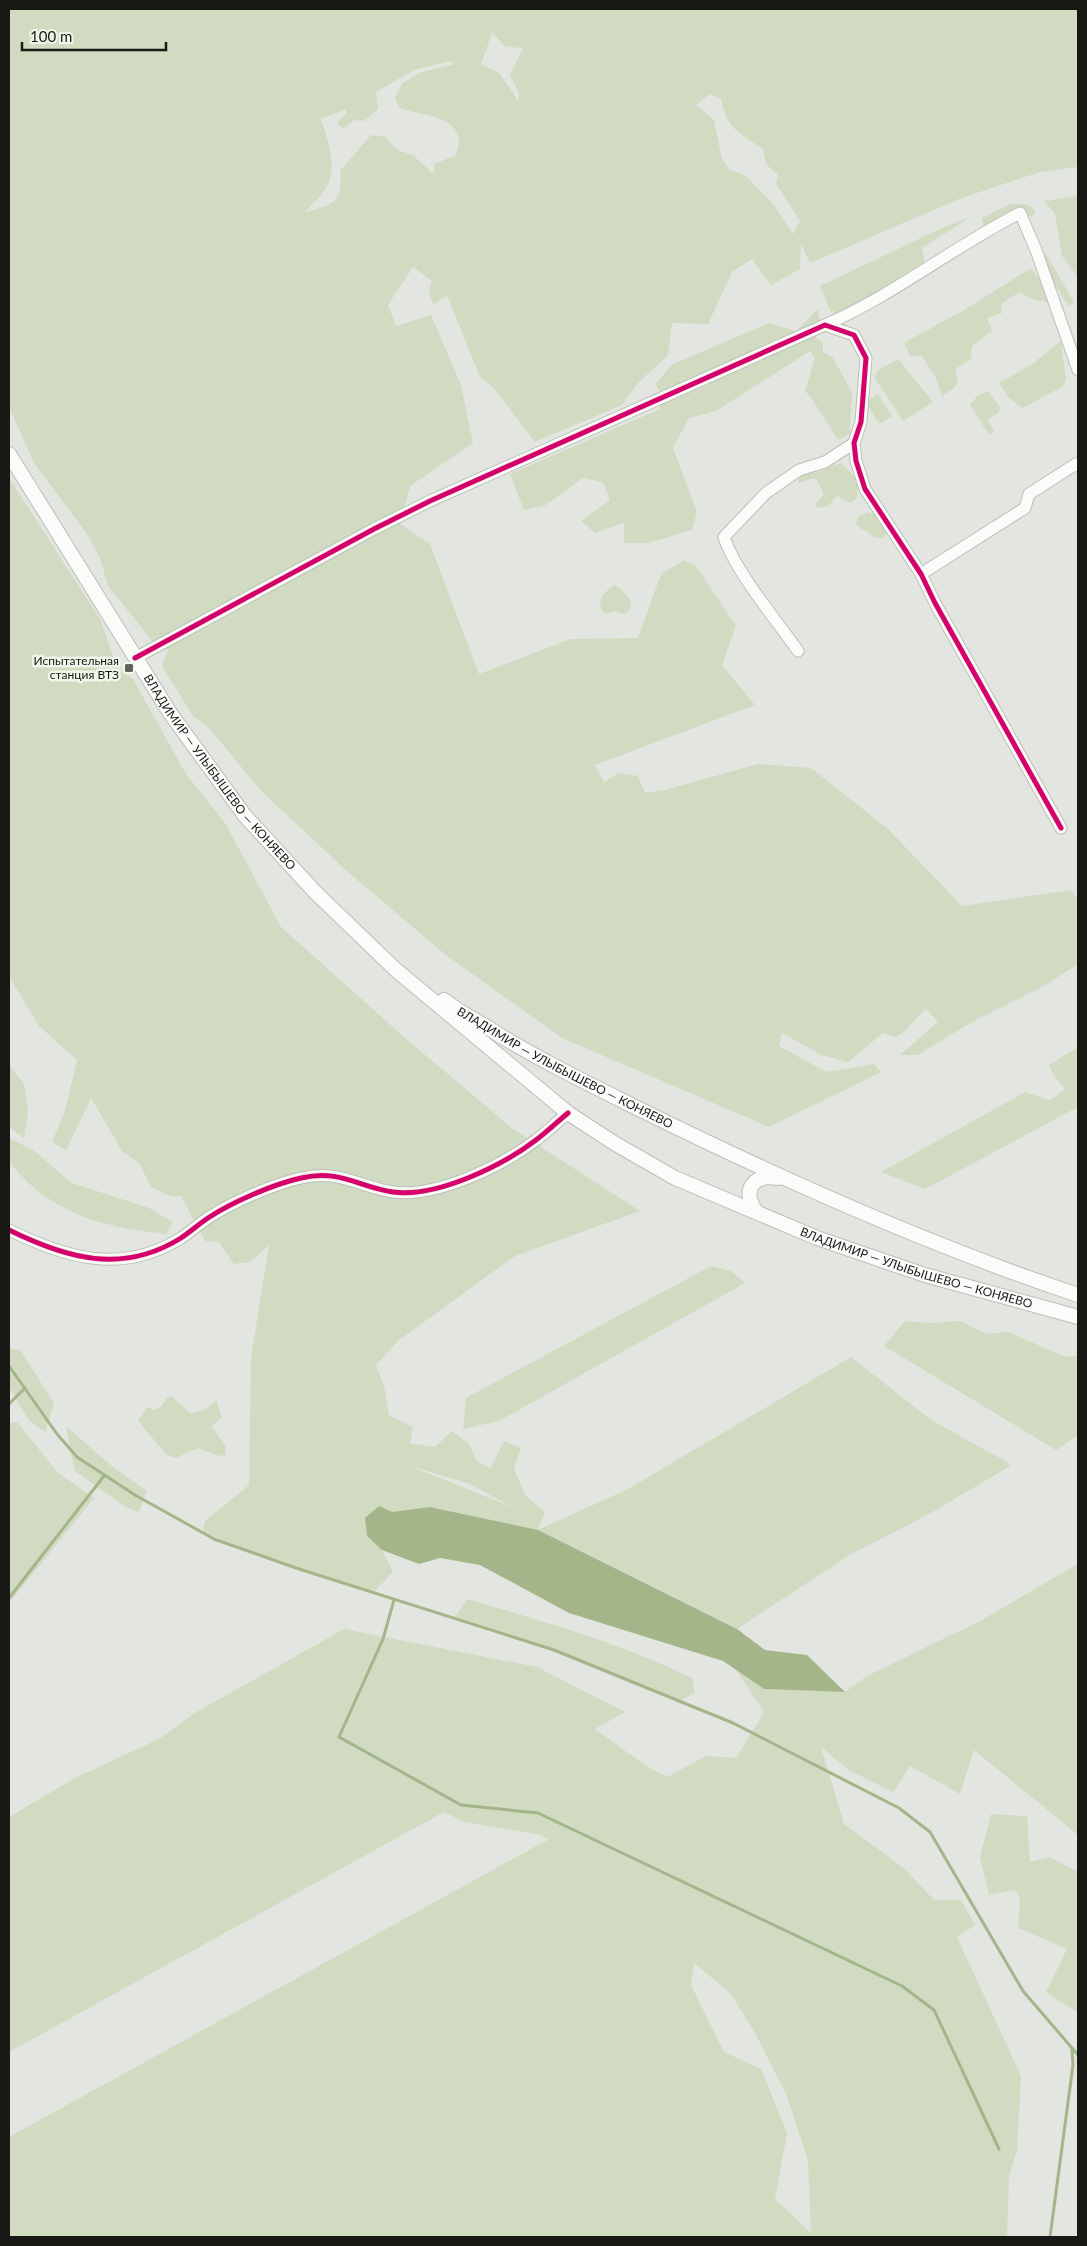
<svg xmlns="http://www.w3.org/2000/svg" width="1087" height="2246" viewBox="0 0 1087 2246" font-family="Lato,sans-serif">
  <style>
    .green { fill: #d0dbc2; fill-rule: evenodd }
    .water { fill: #a4b58a }
    .lines { fill: none; stroke-linecap: round; stroke-linejoin: round }
    .stream { stroke: #a4b58a; stroke-width: 3 }
    .minor-casing { stroke: #bcbeba; stroke-width: 13 }
    .major-casing { stroke: #bcbeba; stroke-width: 16 }
    .minor { stroke: #fbfbfa; stroke-width: 11 }
    .major { stroke: #fbfbfa; stroke-width: 14 }
    .cycleway-casing { stroke: #f1f6ea; stroke-width: 8 }
    .cycleway { stroke: #d6006c; stroke-width: 5 }
    .poi-dot { fill: #5f615c; stroke: #f1f6ea; stroke-width: 2 }
    .labels { text-anchor: middle; stroke-width: 5; stroke-linejoin: round; paint-order: stroke }
    .poi-label { font-size: 12px; fill: #181915; stroke: #f1f6ea; text-anchor: end }
    .street-label { font-size: 12px; fill: #181915; stroke: #f1f6ea }
  </style>
  <rect width="100%" height="100%" fill="#e3e6e0"/>
  <g class="green">
    <path d="M9,9H1078V167L1040,172L959,199L810,263L801,244L800,269L771,285L752,259L732,272L708,324L672,323L668,355L637,384L622,405L535,442L493,387L480,377L447,295L433,305L429,291L432,281L413,267L388,305L396,326L431,315L461,385L473,443L410,486L400,524L430,544L479,674L571,639L638,638L661,574L684,560L696,566L736,626L722,665L755,705L595,765L604,782L619,773L638,776L645,793L665,790L758,764L811,768L888,829L962,906L1071,890L1078,899V964L1044,986L970,1023L918,1055H900L938,1022L926,1009C915,1018 909,1030 896,1037L883,1033L848,1062L821,1055L782,1033L779,1046L826,1072L874,1064L881,1072L769,1127L562,1038L446,955L349,873L262,792L209,728L193,716L162,666L168,650L154,643L108,586L100,558L87,534L34,463L9,407ZM492,33L506,47L523,48L510,75L519,94L518,100L500,74L481,64ZM450,61L454,64L419,73L402,84L395,98L400,108C418,115 455,115 459,139C460,144 457,150 456,155L434,164V173H432L413,155L397,150L385,137L371,135L340,171C344,202 333,205 305,212C311,204 321,197 326,188C338,168 328,140 321,119L346,109L347,113L338,121V125L343,128L355,120L364,121L378,109L376,92L414,70ZM710,94L721,99C727,129 738,132 763,149L766,164L778,175L776,184L800,221L793,234L773,204L745,175L730,170L722,159L714,120L696,105Z"/>
    <path d="M1078,196V277L1062,256L1055,214L1044,201Z"/>
    <path d="M1010,204H1024L1033,208L1035,214L1025,219L1017,207L983,227L982,218Z"/>
    <path d="M972,216L922,248L925,262L872,298L849,317L831,312L820,286L942,228Z"/>
    <path d="M1046,254L1074,302L1068,306L1040,259Z"/>
    <path d="M1031,268L1053,298L1048,302L1032,299L1019,292L1001,304L1002,313L987,318L992,331L972,346L971,359L955,369C960,388 957,386 942,396L936,378L922,356H910L904,343L964,310Z"/>
    <path d="M818,309L820,322L813,335L823,343V352L833,358L852,392L850,434L838,440L812,399L805,391L815,358L810,351L716,411L689,418L673,448L697,512L692,530L648,543H624V523L595,533L581,521L610,500L603,482L583,478L544,506L524,510L510,474L660,409L661,393L655,384L673,364L769,323L796,331Z"/>
    <path d="M1061,341L1066,380L1062,387L1022,408L1008,397L999,383L1031,365Z"/>
    <path d="M898,359L933,402L903,421L875,378L877,371Z"/>
    <path d="M988,391L1000,407L999,412L988,420L994,431L989,435L970,405L978,395Z"/>
    <path d="M878,394L892,416L879,424L866,402Z"/>
    <path d="M841,463L858,480L857,498L851,503L837,496L828,506L817,508L815,505L824,494L817,480L813,478L799,483L798,479L808,471L816,473Z"/>
    <path d="M9,478L100,619L118,670L133,679L186,774L225,823L281,927L404,1037L513,1129L640,1211L515,1256L399,1340L376,1365L384,1386L389,1415L413,1427L410,1443L435,1447L452,1431L469,1444L477,1461L490,1468L504,1441L521,1448L514,1469L525,1495L545,1512L538,1530L628,1489L851,1357L931,1420L1007,1462L1010,1466L931,1513L848,1556L737,1629L538,1530L431,1507L392,1512L367,1536L382,1550L393,1572L373,1593L284,1564L203,1532L205,1521L249,1485L251,1358L269,1245L251,1262L234,1264L219,1242L205,1241L181,1196L172,1197L151,1187L139,1163L122,1151L91,1098L66,1150L52,1142L65,1111L77,1060L39,1026L9,976ZM414,1467L470,1484L512,1507L415,1468Z"/>
    <path d="M869,512C880,517 884,521 887,533L883,538H874C869,530 860,531 856,523L859,516Z"/>
    <path d="M614,585L621,589L631,601L629,611L624,614L613,611L607,614L603,612L600,605L602,595Z"/>
    <path d="M1078,1047V1107L925,1189L881,1172L1025,1092L1050,1100L1065,1089L1054,1076L1049,1065Z"/>
    <path d="M9,1065L24,1084L28,1112L24,1138L9,1127Z"/>
    <path d="M9,1138L33,1150L72,1183L149,1208L173,1222L166,1234C117,1228 80,1222 39,1192C28,1184 18,1172 9,1162Z"/>
    <path d="M711,1266L731,1271L745,1283L499,1421L463,1429L466,1398Z"/>
    <path d="M905,1321L930,1323L960,1321L986,1334L1008,1332L1066,1357L1078,1355V1435L1056,1450L884,1346Z"/>
    <path d="M9,1348L20,1350L54,1403L45,1432L29,1420L9,1387Z"/>
    <path d="M171,1396L190,1413L205,1410L216,1400L222,1418L211,1426L225,1445L226,1455L219,1456L198,1448L176,1458L167,1455L138,1421L147,1407L155,1410L162,1406L166,1399Z"/>
    <path d="M17,1422L57,1472L94,1498L9,1603V1423Z"/>
    <path d="M66,1426L114,1468L147,1491L139,1512L125,1507L75,1471Z"/>
    <path d="M1078,1564V1835L974,1750L960,1794L910,1766L893,1792L849,1770L821,1747L844,1824L905,1869L934,1900H961L975,1925L957,1937L1021,2076L1017,2150L1009,2177L1007,2237H9V2137L549,1839L537,1834L465,1822L444,1812L9,2052V1817L75,1778L159,1739L193,1714L344,1629L537,1667L625,1712L595,1729L646,1766L667,1777L706,1756L736,1758L764,1712L737,1671L764,1689L845,1692L867,1676L980,1621ZM694,1963L730,1993L753,2029L787,2096L808,2161L811,2233L775,2199L787,2133L761,2069L724,2052L691,1985Z"/>
    <path d="M467,1599C543,1621 620,1643 692,1678L695,1693L679,1701L554,1650L454,1618Z"/>
    <path d="M991,1814L1027,1816L1030,1862L1050,1857L1078,1872V2013L1046,1992L1067,1949L1018,1928L1020,1900L1016,1890L989,1895L980,1857Z"/>
  </g>
  <path class="water" d="M379,1506L392,1512L430,1507L538,1530L737,1629L765,1650L807,1655L845,1692L764,1689L723,1661L569,1613L480,1565L440,1558L419,1564L382,1550L367,1536L365,1518Z"/>
  <g class="lines">
    <g class="stream">
      <path d="M9,1366L57,1434L77,1457L135,1495L214,1539L296,1568L554,1650L733,1723L899,1808L930,1832L1023,1991L1078,2055"/>
      <path d="M9,1404L25,1388"/>
      <path d="M9,1598L104,1476"/>
      <path d="M394,1600L383,1639L339,1737L461,1805L538,1813L902,1986L934,2010L999,2149"/>
      <path d="M1050,2237L1073,2065L1072,2049"/>
    </g>
    <g class="minor-casing">
      <g id="minor">
        <path d="M825,325C894,295 953,247 1020,213L1036,250L1078,370"/>
        <path d="M921,574L1025,508L1029,494L1076,464L1078,466"/>
        <path d="M798,651C777,621 735,571 724,537L766,493L799,470L825,462L854,443"/>
        <path d="M135,658L374,529L430,501L825,325L854,335L866,358L861,422L854,443L856,461L865,489L921,574L935,603L1061,828"/>
        <path d="M9,1230C66,1258 122,1275 181,1238C190,1232 199,1224 208,1218C232,1202 274,1184 301,1178C341,1169 358,1187 393,1192C436,1198 502,1166 536,1140C547,1132 557,1122 568,1113"/>
      </g>
    </g>
    <g class="major-casing">
      <g id="major">
        <path id="s1" d="M9,454L170,713L245,816L316,893L396,970L568,1113L614,1143L675,1178L817,1238L925,1275L1078,1317"/>
        <path id="s2" d="M444,1000C456,1010 471,1018 485,1026C532,1056 581,1080 631,1105C776,1177 925,1244 1078,1295"/>
        <path d="M756,1212C742,1190 752,1174 778,1178"/>
      </g>
    </g>
    <use href="#minor" class="minor"/>
    <use href="#major" class="major"/>
    <g class="cycleway-casing">
      <g id="cycleway">
        <path d="M135,658L374,529L430,501L825,325L854,335L866,358L861,422L854,443L856,461L865,489L921,574L935,603L1061,828"/>
        <path d="M9,1230C66,1258 122,1275 181,1238C190,1232 199,1224 208,1218C232,1202 274,1184 301,1178C341,1169 358,1187 393,1192C436,1198 502,1166 536,1140C547,1132 557,1122 568,1113"/>
      </g>
    </g>
    <use href="#cycleway" class="cycleway"/>
  </g>
  <rect class="poi-dot" x="124" y="663" width="10" height="10" rx="2.5"/>
  <g class="labels">
    <g class="poi-label">
      <text x="119" y="665">Испытательная<tspan x="119" dy="14">станция ВТЗ</tspan></text>
    </g>
    <g class="street-label">
      <text dy="4" stroke="none"><textPath href="#s1" startOffset="382">ВЛАДИМИР — УЛЫБЫШЕВО — КОНЯЕВО</textPath></text>
      <text dy="4" stroke="none"><textPath href="#s2" startOffset="139">ВЛАДИМИР — УЛЫБЫШЕВО — КОНЯЕВО</textPath></text>
      <text dy="4" stroke="none"><textPath href="#s1" startOffset="1255">ВЛАДИМИР — УЛЫБЫШЕВО — КОНЯЕВО</textPath></text>
    </g>
  </g>
  <rect width="1087" height="2246" fill="none" stroke="#181915" stroke-width="20"/>
  <path d="M22 42v8h144v-8" fill="none" stroke="#181915" stroke-width="2.5"/>
  <text x="30" y="42" font-size="15" fill="#181915" stroke="#f1f6ea" stroke-width="4" paint-order="stroke">100 m</text>
</svg>
